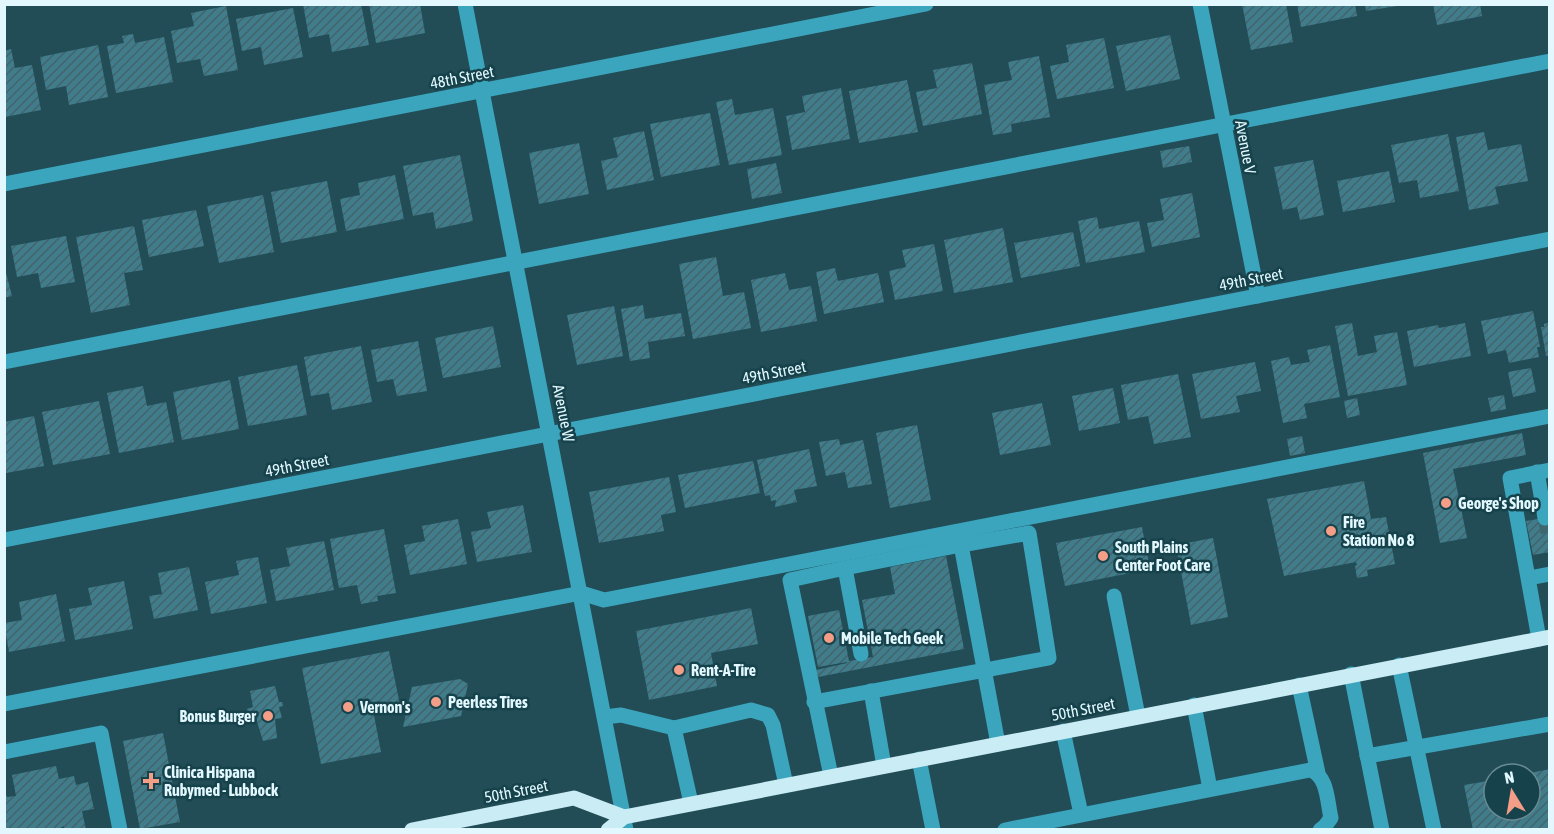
<svg xmlns="http://www.w3.org/2000/svg" width="1554" height="834" viewBox="0 0 1554 834" font-family="'Asap Condensed',sans-serif">
  <style>
    .building { fill: url(#building-hatch) }
    .lines { fill: none; stroke-linecap: round; stroke-linejoin: round }
    .minor-tunnel { stroke: #3f6770; stroke-width: 15; stroke-dasharray: 15 8; stroke-linecap: butt }
    .minor { stroke: #3ba5bd; stroke-width: 15 }
    .major { stroke: #c9ecf5; stroke-width: 15 }
    .poi-dot { fill: #f49e87; stroke: #16424c; stroke-width: 2 }
    .labels { text-anchor: middle; stroke-width: 5; stroke-linejoin: round; paint-order: stroke }
    .street-label { font-size: 16px; fill: #e2f8fe; stroke: #16424c }
    .poi-label { font-size: 16px; font-weight: bold; fill: #e2f8fe; stroke: #16424c; text-anchor: start }
  </style>
  <defs>
    <pattern id="building-hatch" width="6" height="6" patternUnits="userSpaceOnUse" patternTransform="scale(1.5)"><rect width="6" height="6" fill="#407c8a"/><path d="M-1 1l2-2M0 6l6-6M5 7l2-2" fill="none" stroke="#42636b"/></pattern>
  </defs>
  <rect width="100%" height="100%" fill="#224d57"/>
  <g class="building">
    <path d="M303,4H361L369,45L332,52L329,34L309,38Z"/>
    <path d="M369,4H420L425,33L376,43Z"/>
    <path d="M1242,4H1286L1293,42L1251,50Z"/>
    <path d="M1297,4H1355L1357,16L1301,27Z"/>
    <path d="M1365,4H1397V6L1366,11Z"/>
    <path d="M1433,4H1480L1482,16L1437,25Z"/>
    <path d="M226,6L238,70L204,76L200,59L177,63L171,31L194,26L191,13Z"/>
    <path d="M293,8L303,57L264,65L261,47L242,51L236,19Z"/>
    <path d="M133,34L135,43L164,37L173,82L116,93L107,46L124,43L122,36Z"/>
    <path d="M1170,35L1180,79L1126,91L1116,46Z"/>
    <path d="M1104,38L1114,88L1057,99L1050,66L1069,62L1066,45Z"/>
    <path d="M98,45L108,97L69,105L66,86L46,90L40,57Z"/>
    <path d="M11,49L15,68L32,65L41,110L5,117L4,51Z"/>
    <path d="M1039,56L1050,117L1011,124L1012,132L993,135L984,85L1012,80L1008,62Z"/>
    <path d="M972,63L982,114L923,126L916,92L937,88L933,70Z"/>
    <path d="M907,80L918,132L859,143L849,91Z"/>
    <path d="M841,88L850,139L792,150L786,116L805,112L802,96Z"/>
    <path d="M732,99L735,115L773,108L782,155L729,165L716,102Z"/>
    <path d="M710,113L720,165L661,177L650,124Z"/>
    <path d="M644,131L654,180L607,190L601,161L618,157L613,138Z"/>
    <path d="M1484,132L1488,150L1521,144L1528,181L1495,187L1499,204L1469,210L1456,137Z"/>
    <path d="M1448,134L1459,191L1420,198L1417,180L1399,183L1391,145Z"/>
    <path d="M579,143L589,194L539,204L529,153Z"/>
    <path d="M1189,146L1192,162L1163,168L1160,151Z"/>
    <path d="M460,155L473,221L436,229L433,212L413,216L403,166Z"/>
    <path d="M1313,160L1324,215L1300,220L1297,207L1283,210L1274,167Z"/>
    <path d="M776,163L782,193L752,199L747,169Z"/>
    <path d="M1389,171L1395,202L1343,212L1337,181Z"/>
    <path d="M395,175L404,219L346,231L340,199L360,195L358,183Z"/>
    <path d="M327,181L337,232L281,243L271,192Z"/>
    <path d="M1192,193L1200,237L1152,247L1147,223L1164,220L1160,199Z"/>
    <path d="M263,195L274,252L219,263L207,206Z"/>
    <path d="M196,210L204,246L149,257L142,220Z"/>
    <path d="M1097,217L1099,229L1139,221L1145,252L1086,263L1078,221Z"/>
    <path d="M134,226L143,270L124,273L130,305L91,313L76,237Z"/>
    <path d="M1003,228L1013,282L954,293L944,240Z"/>
    <path d="M1073,232L1080,266L1021,278L1014,243Z"/>
    <path d="M66,236L75,282L41,288L38,273L17,277L11,246Z"/>
    <path d="M934,244L943,291L895,300L889,271L906,267L902,250Z"/>
    <path d="M716,257L723,296L744,292L751,328L693,339L679,264Z"/>
    <path d="M4,265L12,296L4,298Z"/>
    <path d="M835,268L838,281L878,273L884,302L824,314L816,272Z"/>
    <path d="M785,273L789,290L811,286L817,321L761,332L751,280Z"/>
    <path d="M643,305L645,319L681,313L685,336L648,342L650,358L630,361L621,309Z"/>
    <path d="M614,306L623,356L577,365L567,315Z"/>
    <path d="M1533,311L1540,347H1537L1539,357L1509,363L1506,350L1488,354L1481,321Z"/>
    <path d="M1550,322V355L1546,356L1541,327H1544V324Z"/>
    <path d="M1352,323L1358,356L1377,352L1374,336L1397,332L1407,385L1348,396L1335,326Z"/>
    <path d="M1465,323L1471,356L1414,367L1407,331L1438,325L1439,328Z"/>
    <path d="M493,326L501,367L443,378L435,338Z"/>
    <path d="M418,341L427,391L397,396L393,379L377,382L371,350Z"/>
    <path d="M1330,345L1340,397L1304,404L1307,418L1283,423L1271,361L1289,357L1291,365L1310,362L1307,350Z"/>
    <path d="M361,346L372,402L332,410L329,393L311,396L304,357Z"/>
    <path d="M1255,362L1261,391L1236,396L1240,412L1201,419L1192,374Z"/>
    <path d="M297,365L307,415L248,426L238,377Z"/>
    <path d="M1531,368L1536,392L1513,397L1508,372Z"/>
    <path d="M1178,374L1191,437L1154,444L1148,416L1128,420L1121,385Z"/>
    <path d="M230,380L239,429L182,440L173,392Z"/>
    <path d="M143,386L147,406L166,402L174,442L119,453L107,393Z"/>
    <path d="M1113,388L1120,423L1079,431L1072,396Z"/>
    <path d="M1504,395L1506,409L1491,412L1488,398Z"/>
    <path d="M1357,398L1360,415L1347,418L1344,401Z"/>
    <path d="M99,401L110,454L53,465L42,412Z"/>
    <path d="M1042,403L1051,445L1000,455L992,413Z"/>
    <path d="M34,416L44,466L6,473L4,422Z"/>
    <path d="M917,425L931,500L890,508L876,433Z"/>
    <path d="M1522,433L1526,455L1453,469L1467,538L1440,543L1423,453Z"/>
    <path d="M1302,436L1305,453L1290,456L1287,439Z"/>
    <path d="M839,439L840,445L863,440L872,484L848,488L845,472L826,476L819,442Z"/>
    <path d="M809,449L817,486L794,490L797,502L775,507L776,500L771,501L770,495L765,496L757,460Z"/>
    <path d="M753,461L760,493L685,508L678,475Z"/>
    <path d="M669,477L676,512L661,515L664,531L599,543L589,492Z"/>
    <path d="M1364,481L1371,519L1386,517L1395,564L1367,570L1368,576L1357,578L1355,566L1357,565L1356,562L1284,576L1267,499Z"/>
    <path d="M523,505L532,552L477,562L471,532L491,528L487,512Z"/>
    <path d="M1550,517V552L1533,555L1526,521Z"/>
    <path d="M458,519L467,564L410,575L404,545L425,541L422,526Z"/>
    <path d="M1142,527L1150,569L1065,586L1056,543Z"/>
    <path d="M384,529L396,593L377,596L378,601L361,604L357,585L339,588L330,539Z"/>
    <path d="M1213,538L1228,617L1191,625L1176,545Z"/>
    <path d="M324,541L334,590L276,601L270,570L290,566L286,548Z"/>
    <path d="M946,556L964,649L818,677L816,670L847,663V662L818,667L808,616L839,610L849,661L873,657L862,600L895,594L890,567Z"/>
    <path d="M258,557L267,603L211,614L205,582L239,575L236,561Z"/>
    <path d="M189,567L198,610L154,619L149,596L162,594L158,573Z"/>
    <path d="M124,581L133,629L75,640L69,609L92,605L88,588Z"/>
    <path d="M56,594L65,641L9,652L4,623L22,620L19,602Z"/>
    <path d="M751,608L758,644L711,653L717,686L649,700L636,631Z"/>
    <path d="M389,651L400,705L373,710L381,752L321,764L302,668Z"/>
    <path d="M460,679L468,684L461,716L403,727L412,687Z"/>
    <path d="M275,686L279,702H282L283,706L279,707L282,718L275,719L277,738L263,741L254,712L248,713L247,709L253,707L250,691Z"/>
    <path d="M163,733L180,822L140,829L123,741Z"/>
    <path d="M56,766L59,779L74,776L76,785L88,782L94,809L82,811L86,830H64V826L56,830H4V789L7,797L16,796L12,775Z"/>
    <path d="M1550,769V830H1473L1464,785L1494,780V810H1530V773Z"/>
  </g>
  <g class="lines">
    <path class="minor-tunnel" d="M1545,518L1550,541"/>
    <g class="minor">
      <path d="M465,4L626,830"/>
      <path d="M1200,4L1258,296"/>
      <path d="M4,184L926,4"/>
      <path d="M4,362L1550,61"/>
      <path d="M1537,472L1545,518"/>
      <path d="M4,540L1550,239"/>
      <path d="M1529,578L1550,574"/>
      <path d="M1114,596L1138,716"/>
      <path d="M1539,639L1510,478L1550,470"/>
      <path d="M861,654L845,568L961,545"/>
      <path d="M1399,665L1434,830"/>
      <path d="M1351,674L1382,830"/>
      <path d="M1299,685L1318,773"/>
      <path d="M871,691L884,766"/>
      <path d="M814,702L1049,658L1029,533L961,545L998,744"/>
      <path d="M4,704L581,593L604,600L1550,416"/>
      <path d="M1194,705L1210,789"/>
      <path d="M605,717L621,715L674,728"/>
      <path d="M1063,731L1081,814"/>
      <path d="M4,752L101,733L120,830"/>
      <path d="M1367,756L1550,724"/>
      <path d="M919,759L933,830"/>
      <path d="M831,776L790,580L845,568"/>
      <path d="M691,803L674,728L751,710L768,715L773,725L786,785"/>
      <path d="M1005,830L1310,770C1328,776 1327,801 1331,818L1325,826L1320,830"/>
    </g>
    <g class="major">
      <path d="M412,830L574,798L624,817"/>
      <path d="M608,830L624,817L1550,637"/>
    </g>
  </g>
  <g class="poi-dot">
    <circle cx="1446" cy="503" r="6"/>
    <circle cx="1331" cy="531" r="6"/>
    <circle cx="1103" cy="556" r="6"/>
    <circle cx="829" cy="638" r="6"/>
    <circle cx="679" cy="670" r="6"/>
    <circle cx="436" cy="702" r="6"/>
    <circle cx="348" cy="707" r="6"/>
    <circle cx="268" cy="716" r="6"/>
    <path d="M148 772h6v6h6v6h-6v6h-6v-6h-6v-6h6z"/>
  </g>
  <g class="labels">
    <g class="street-label">
      <text transform="translate(462 77) rotate(-11)" y="6">48th Street</text>
      <text transform="translate(1246 147) rotate(79)" y="6">Avenue V</text>
      <text transform="translate(1251 279) rotate(-11)" y="6">49th Street</text>
      <text transform="translate(774 372) rotate(-11)" y="6">49th Street</text>
      <text transform="translate(564 413) rotate(79)" y="6">Avenue W</text>
      <text transform="translate(297 465) rotate(-11)" y="6">49th Street</text>
      <text transform="translate(1083 709) rotate(-11)" y="6">50th Street</text>
      <text transform="translate(516 791) rotate(-11)" y="6">50th Street</text>
    </g>
    <g class="poi-label">
      <text x="1458" y="509">George's Shop</text>
      <text x="1343" y="528">Fire<tspan x="1343" dy="18">Station No 8</tspan></text>
      <text x="1115" y="553">South Plains<tspan x="1115" dy="18">Center Foot Care</tspan></text>
      <text x="841" y="644">Mobile Tech Geek</text>
      <text x="691" y="676">Rent-A-Tire</text>
      <text x="448" y="708">Peerless Tires</text>
      <text x="360" y="713">Vernon's</text>
      <text x="256" y="722" text-anchor="end">Bonus Burger</text>
      <text x="164" y="778">Clinica Hispana<tspan x="164" dy="18">Rubymed - Lubbock</tspan></text>
    </g>
  </g>
  <rect width="1554" height="834" fill="none" stroke="#e2f8fe" stroke-width="12"/>
  <g transform="translate(1512 792) rotate(349)"><circle r="28" fill="#16424c" stroke="#688b93" stroke-width="1.5"/>
  <path d="M0-4.5L10 22L0 15L-10 22Z" fill="#f49e87"/>
  <text y="-9" font-size="16" font-weight="bold" text-anchor="middle" fill="#e2f8fe">N</text>
  </g>
</svg>
